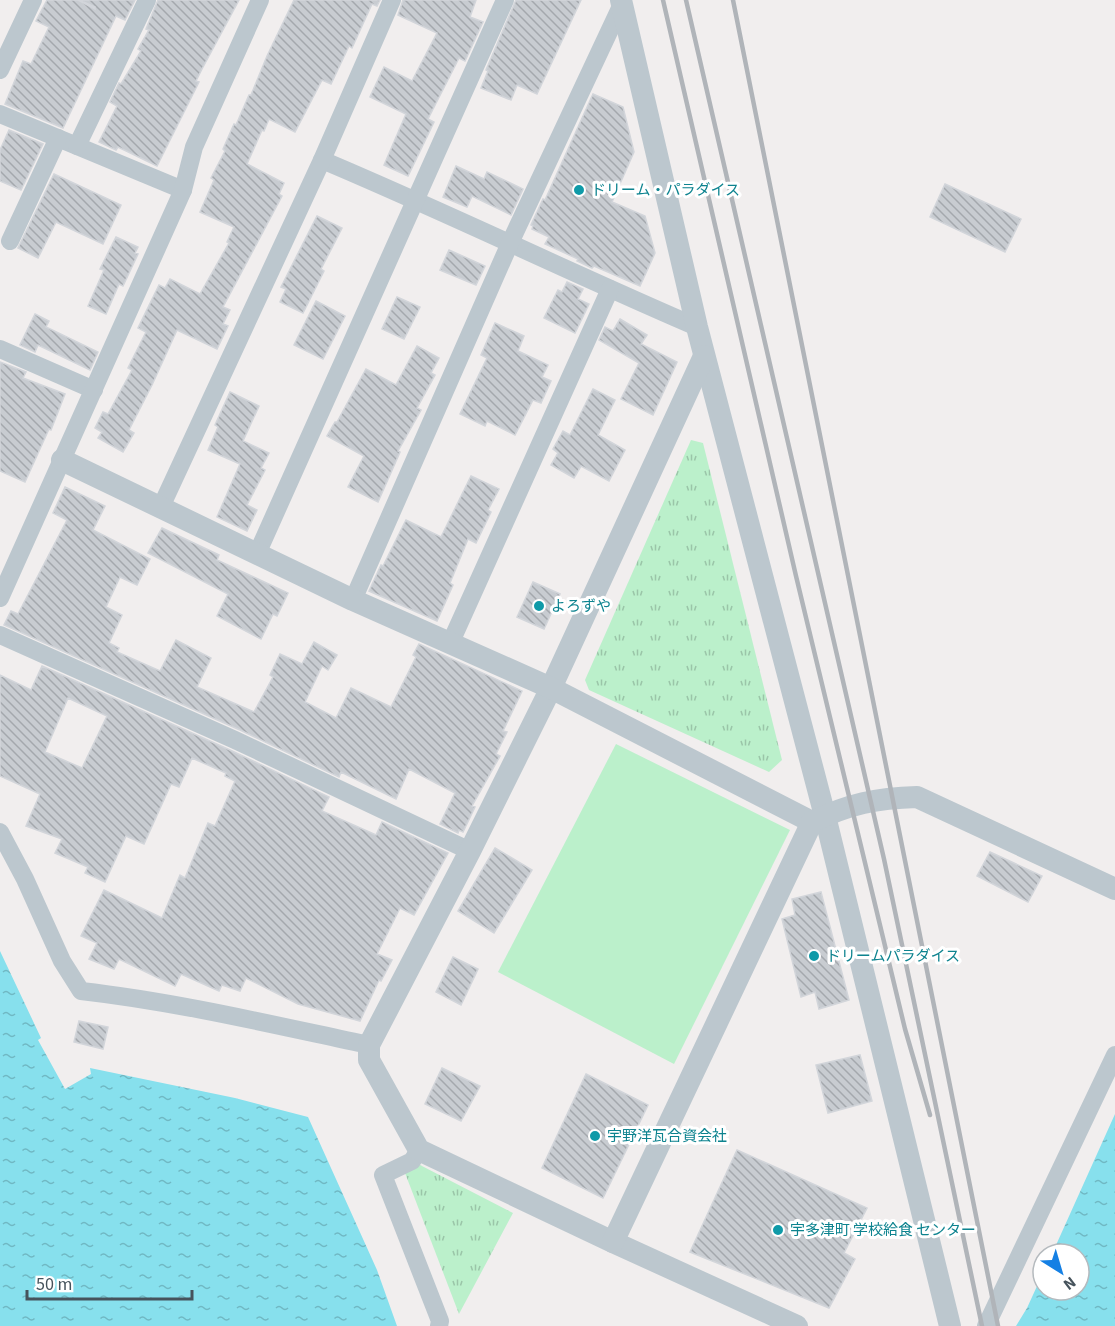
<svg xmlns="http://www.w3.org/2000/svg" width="1115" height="1326" viewBox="0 0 1115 1326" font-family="'Source Sans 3','Noto Sans JP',sans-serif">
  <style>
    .grass { fill: #bbf0cb }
    .park { fill: url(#park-tufts) }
    .water { fill: url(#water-ripples) }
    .building { fill: url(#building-back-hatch); stroke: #d2d5da; stroke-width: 1.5; fill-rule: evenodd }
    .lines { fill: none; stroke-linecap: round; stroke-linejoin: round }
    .minor { stroke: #bcc7ce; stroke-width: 18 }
    .tertiary { stroke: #bcc7ce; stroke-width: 22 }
    .rail { stroke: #b0b4b9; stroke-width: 4.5 }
    .culture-dot { fill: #0f9aa8; stroke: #fff; stroke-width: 2 }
    .labels { text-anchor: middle; stroke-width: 6; stroke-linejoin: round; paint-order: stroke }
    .culture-label { font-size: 15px; fill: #0d838f; stroke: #fff; text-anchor: start }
  </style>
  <defs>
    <pattern id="park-tufts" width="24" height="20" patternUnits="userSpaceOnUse" patternTransform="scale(1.5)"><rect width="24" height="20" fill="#bbf0cb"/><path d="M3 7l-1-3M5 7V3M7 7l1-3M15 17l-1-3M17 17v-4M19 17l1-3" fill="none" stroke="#9ac5a8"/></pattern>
    <pattern id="water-ripples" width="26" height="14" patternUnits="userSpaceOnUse" patternTransform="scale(1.5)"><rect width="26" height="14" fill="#87e0ed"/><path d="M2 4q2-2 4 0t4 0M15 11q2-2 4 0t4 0" fill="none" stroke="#70b8c3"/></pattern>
    <pattern id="building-back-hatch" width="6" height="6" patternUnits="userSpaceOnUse" patternTransform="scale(1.5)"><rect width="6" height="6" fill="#c8ccd1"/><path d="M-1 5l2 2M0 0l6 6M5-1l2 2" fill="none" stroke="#a4a8ad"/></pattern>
  </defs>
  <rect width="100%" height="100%" fill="#f1eeee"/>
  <path class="grass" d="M616,744L790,830L674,1064L498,972Z"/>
  <g class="park">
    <path d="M691,440L703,443L782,760L769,772L589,690L585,680Z"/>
    <path d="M420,1165L513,1213L459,1314L405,1173Z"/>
  </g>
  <g class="water">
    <path d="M0,951L41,1038L38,1040L65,1089L91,1074L90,1068L235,1098L308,1117L377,1270L397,1326H0Z"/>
    <path d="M1115,1114V1326H1016L1027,1308L1043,1273V1290H1079V1254H1052Z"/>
  </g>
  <g class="building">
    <path d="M47,0H78L95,9V7L79,0H135L125,20L116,16L63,128L5,104L23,61L31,64L49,27L36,21Z"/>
    <path d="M158,0H239L202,69L196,81L199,82L157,166L118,147L116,150L99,142L117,106L110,102L119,83L121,84L141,51L138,49L149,30L146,29Z"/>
    <path d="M294,0H380L377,6L372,4L352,48L349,46L331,84L322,80L295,132L269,119L264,131L262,130L247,164L284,183L279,194L282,196L223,307L230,310L223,324L228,326L217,349L177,330L152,385L129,430L134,433L123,452L98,438L102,432L95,428L103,412L108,414L132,370L128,368L146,332L138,328L159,285L165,288L170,279L200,294L229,243L227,242L234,227L200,212L214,180L211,178L225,151L223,149L234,124L236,125L249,95H251L267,56Z"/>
    <path d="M403,0H476L470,17L483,22L465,61L459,58L428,119L434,122L408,176L384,165L406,114L370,97L384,67L412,81L437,33L398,15Z"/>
    <path d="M516,0H581L537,94L517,85L511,100L481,88L488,71L486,70Z"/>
    <path d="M593,94L623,107L634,152L612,202L645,216L655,253L640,286L594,266L592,268L577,261L578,259L545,244L549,237L532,229L533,226L531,225L543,199L545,200Z"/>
    <path d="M9,130L43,144L21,190L0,181V150Z"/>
    <path d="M456,166L484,179L487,172L523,189L511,215L472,196L467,207L443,197Z"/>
    <path d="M54,174L121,205L103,244L56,222L38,258L18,248Z"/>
    <path d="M945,184L1021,219L1005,252L930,217Z"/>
    <path d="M317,216L342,228L321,269L324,271L303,313L280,302L286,289L281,287Z"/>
    <path d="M116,237L138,247L135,253L138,254L123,286L119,284L106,314L88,306L104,270L100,269Z"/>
    <path d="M449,250L485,266L476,285L440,270Z"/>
    <path d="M567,282L583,289L578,299L589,304L575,333L544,318L558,290L562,292Z"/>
    <path d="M397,297L420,307L404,339L382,329Z"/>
    <path d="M316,301L345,316L323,359L294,345Z"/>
    <path d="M35,314L49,321L46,327L98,352L90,370L38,345L35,352L20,345Z"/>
    <path d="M620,319L647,335L641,344L677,362L653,415L621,399L639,363L599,340L605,327L613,331Z"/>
    <path d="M495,323L524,336L518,351L548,365L542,377L551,381L541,403L533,400L515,435L487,421L485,426L460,414L487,358L481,355Z"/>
    <path d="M417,346L439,358L431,373L435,375L417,408L421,410L398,451L400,452L378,502L348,487L364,456L327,436L335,422H337L366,369L396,385Z"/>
    <path d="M0,362L26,372L23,378L65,394L51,430L49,429L25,482L0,471Z"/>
    <path d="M593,389L615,400L598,435L625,450L609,481L581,466L574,478L551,465L558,453L553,449L563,431L570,435Z"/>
    <path d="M230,392L259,406L243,441L269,453L261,468L265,470L247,505L257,510L247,531L217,517L240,464L208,450L218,427L215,425Z"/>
    <path d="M471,476L499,489L488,510L491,512L476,543L468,539L450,583L453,585L437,621L369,591L381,565L383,566L406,520L441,537Z"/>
    <path d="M65,487L105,506L93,530L150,559L137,585L120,577L106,607L122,615L109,643L119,648L117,652L160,671L176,640L211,658L197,687L254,712L273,677L270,675L280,654L302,664L314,642L337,655L328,670L322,666L305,702L336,718L351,688L391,707L416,657L413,655L419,644L522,691L503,731L507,732L496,754L500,756L472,806L475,807L463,832L459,830L458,833L440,824L455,793L409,769L396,799L341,772L339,777L240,730L4,625L11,611L18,614L67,520L53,513Z"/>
    <path d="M162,528L219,555L217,560L288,593L277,616L273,614L261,639L217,616L228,594L148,553Z"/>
    <path d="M533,582L560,594L544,629L517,617Z"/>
    <path d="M42,666L230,750L329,797L322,811L376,835L382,822L448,853L414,915L400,908L377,954L392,960L381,981L379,980L360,1021L298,1004L246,978L240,991L222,985L219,991L181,974L175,986L119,959L114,969L89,959L97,943L81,936L104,890L162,918L180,875L185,878L208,823L215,826L235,781L225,776L226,773L192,758L179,787L171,784L144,844L126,836L105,882L85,873L88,867L55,853L62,839L26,826L40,794L0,776V675L31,690ZM68,698L107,716L82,768L45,752Z"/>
    <path d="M495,848L532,870L494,933L458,911Z"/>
    <path d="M990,852L1042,876L1028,902L977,876Z"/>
    <path d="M821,892L849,1000L819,1009L815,992L801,997L782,919L795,915L792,899Z"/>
    <path d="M453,957L478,969L461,1005L436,992Z"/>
    <path d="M79,1021L108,1027L103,1049L74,1042Z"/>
    <path d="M860,1055L872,1101L828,1113L816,1065Z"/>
    <path d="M442,1068L480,1086L461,1121L425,1104Z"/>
    <path d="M586,1074L648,1105L603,1198L542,1168Z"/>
    <path d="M737,1150L867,1208L844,1253L855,1259L829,1308L690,1252Z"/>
  </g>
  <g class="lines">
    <g class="minor">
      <path d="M0,70L33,0"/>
      <path d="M0,114L183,190"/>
      <path d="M77,146L147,0"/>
      <path d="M322,160C448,213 571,273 697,327"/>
      <path d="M10,241L58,138"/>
      <path d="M0,349L94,390"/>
      <path d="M161,507L322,160L392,0"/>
      <path d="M257,554L505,0"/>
      <path d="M0,598L183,190L194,147L260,0"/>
      <path d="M353,600L510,243L622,4"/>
      <path d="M0,635L235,740L470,851"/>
      <path d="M450,644L610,289"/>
      <path d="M0,832L25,879L62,961L81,991C178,1002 274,1025 369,1045"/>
      <path d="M419,1150L412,1161L383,1175L440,1321L439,1326"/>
      <path d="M986,1326L1115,1055"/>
    </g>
    <g class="tertiary">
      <path d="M621,0L697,327L825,816L950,1326"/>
      <path d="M704,356L551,688L470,851L369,1045V1060L419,1150L613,1242L797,1326"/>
      <path d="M62,460L353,600L551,688L812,822"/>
      <path d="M613,1242L812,822C848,804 877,798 917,797L1115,889"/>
    </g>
    <g class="rail">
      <path d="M663,0L796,576L905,1029L930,1115"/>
      <path d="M686,0L884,859L982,1326"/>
      <path d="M733,0L998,1326"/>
    </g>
  </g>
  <g class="culture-dot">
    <circle cx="579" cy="190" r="6"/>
    <circle cx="539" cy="606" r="6"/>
    <circle cx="814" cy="956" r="6"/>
    <circle cx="595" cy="1136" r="6"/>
    <circle cx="778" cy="1230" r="6"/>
  </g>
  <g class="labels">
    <g class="culture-label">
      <text x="591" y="195">ドリーム・パラダイス</text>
      <text x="551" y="611">よろずや</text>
      <text x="826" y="961">ドリームパラダイス</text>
      <text x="607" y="1141">宇野洋瓦合資会社</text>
      <text x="790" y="1235">宇多津町 学校給食 センター</text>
    </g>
  </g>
  <g transform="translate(1061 1272) rotate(143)"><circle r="28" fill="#ffffff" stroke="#b5babe" stroke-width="1.5"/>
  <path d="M0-4.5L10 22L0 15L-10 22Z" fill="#1580e4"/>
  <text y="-9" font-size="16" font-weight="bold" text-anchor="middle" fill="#46535c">N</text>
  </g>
  <path d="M27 1290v9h165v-9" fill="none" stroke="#46535c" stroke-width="3"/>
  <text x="36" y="1290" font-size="18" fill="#46535c" stroke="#ffffff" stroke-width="4.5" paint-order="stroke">50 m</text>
</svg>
